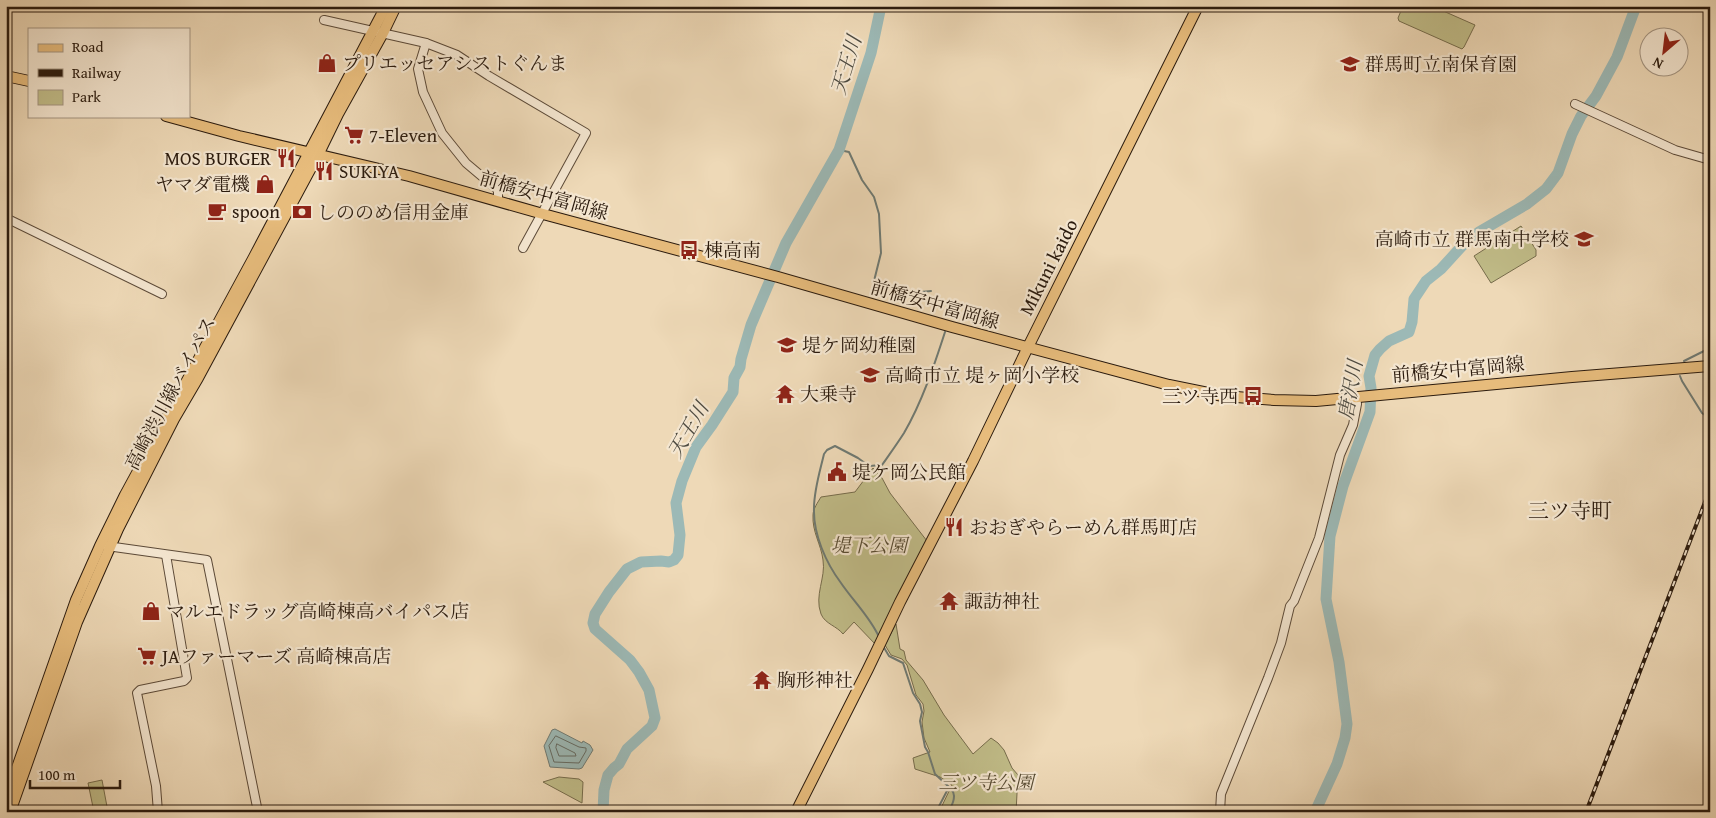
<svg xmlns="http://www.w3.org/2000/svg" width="1716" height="818" viewBox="0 0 1716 818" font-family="'Gentium Book Plus','Noto Serif JP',serif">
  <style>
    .green { fill: #c1bd89; stroke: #766c4c }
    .water { fill: #9cb9b6; stroke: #6f7a73 }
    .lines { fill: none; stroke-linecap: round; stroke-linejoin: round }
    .shore { stroke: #646a62; stroke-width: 1 }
    .stream { stroke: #6f7a73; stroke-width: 2 }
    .river { stroke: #9cb9b6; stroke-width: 11 }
    .minor-casing { stroke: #5c4a38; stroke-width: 10 }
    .major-casing { stroke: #2b1b0e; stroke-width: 12 }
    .minor { stroke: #f4e6d0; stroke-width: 8 }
    .major { stroke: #e7bc7c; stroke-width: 10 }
    .rail-casing { stroke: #2b1b0e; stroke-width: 4 }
    .rail { stroke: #f4e6d0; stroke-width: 2; stroke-dasharray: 5.5; stroke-linecap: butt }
    .labels { text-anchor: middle; stroke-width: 4.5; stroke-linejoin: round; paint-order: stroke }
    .poi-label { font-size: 19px; fill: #2b1b0e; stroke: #f4e6d0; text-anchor: start }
    .street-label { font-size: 19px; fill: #2b1b0e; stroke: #f4e6d0 }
    .park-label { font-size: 19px; font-style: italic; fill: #584c33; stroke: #f4e6d0 }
    .water-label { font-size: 20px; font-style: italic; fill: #4d4a40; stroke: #f4e6d0 }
    .quarter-label { font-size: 21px; fill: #2b1b0e; stroke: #f4e6d0 }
  </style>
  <rect width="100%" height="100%" fill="#eed9b7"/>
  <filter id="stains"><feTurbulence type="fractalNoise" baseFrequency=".004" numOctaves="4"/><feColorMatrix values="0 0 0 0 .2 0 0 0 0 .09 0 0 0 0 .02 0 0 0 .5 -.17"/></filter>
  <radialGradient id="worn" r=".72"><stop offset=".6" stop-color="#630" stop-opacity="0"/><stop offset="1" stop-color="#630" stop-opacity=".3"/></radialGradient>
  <g class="green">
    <path d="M1403,6H1432L1475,25L1464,47L1462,49L1399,21L1398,18Z"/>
    <path d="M1521,226L1536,250V256L1491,283L1474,256Z"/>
    <path d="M873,468L882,478L890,493L927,541L876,645L854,622L843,634C837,626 825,624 821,614C814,595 826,578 823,560C821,544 812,532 813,515C813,509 818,502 821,497L855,492Z"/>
    <path d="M896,624L900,649L904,651L906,660L923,680L944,715L973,754L991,738L998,743L1004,750L1012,768L1018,775L1016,812H939L952,785L940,777L915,769L913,758L930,752L924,738L922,722L924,711L923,704L916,695L907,665L902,659L891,655L885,645Z"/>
    <path d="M559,777L579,779L583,782L582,803L543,782Z"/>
    <path d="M102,780L108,812H94L88,783Z"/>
  </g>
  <path class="water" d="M555,729L582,743L583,741L590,745L593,750L582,768L579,769L550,767L544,746L552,730Z"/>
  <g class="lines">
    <g class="shore">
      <path d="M556,736L579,747L586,748V751L579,763L554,762L549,746Z"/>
      <path d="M557,744L575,753L576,756H559L556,748Z"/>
    </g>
    <g class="stream">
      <path d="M839,150L849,152L862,180L874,197L879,214L881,253L874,281L875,286C889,299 913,292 931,291"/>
      <path d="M1710,309V315"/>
      <path d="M1684,361L1710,348"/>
      <path d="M1680,376L1682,381L1702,413L1710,419"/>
      <path d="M879,637C870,617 854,602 841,583C826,563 813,534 814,508C814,490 820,471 824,454L827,450L835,446L858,458L869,466L882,465C889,455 897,444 904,433C922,402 934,366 945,332"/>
      <path d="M883,646L889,656L903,663L913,693L920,704L922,712L920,721L925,747L928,752L935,774L949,787L936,812"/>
      <path d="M948,812C953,804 958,794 949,787"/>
    </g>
    <g class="river">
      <path d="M603,812L604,790L608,775L614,768L619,764L627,749L652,726L655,718L649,690L639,672L630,660L595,629L593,623L595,614L609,592L627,569L641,562L661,561L669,562L674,560L678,555L680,535L676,503L682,481L696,447L712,425L733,392L734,378L740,367L741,359L751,325L786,243L839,150L871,53L881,6"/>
      <path d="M1315,812L1337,764L1345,738L1347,724L1339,662L1326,599L1330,536L1343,486L1370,412L1371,388L1369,376L1375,355L1380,349L1389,341L1409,332L1412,322L1414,299L1426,281L1441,269L1462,246L1479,232L1527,204L1546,189L1558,173L1572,134L1581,116L1596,96L1617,57L1636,6"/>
    </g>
    <g class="minor-casing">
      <g id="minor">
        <path d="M324,20L426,43L457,55L489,76L586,133L523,248"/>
        <path d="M426,43L418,69L423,92L442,133L466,163L498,190V200"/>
        <path d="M1575,104L1675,150L1710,160"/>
        <path d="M6,218L162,294"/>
        <path d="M107,546L207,560L258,812"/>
        <path d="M158,812L156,786L137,693L140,690L184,681L187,678L166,555"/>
        <path d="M1220,812L1221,794L1268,678L1281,643L1290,606L1294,601L1319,538L1340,455L1353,425L1357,404L1356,396"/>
      </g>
    </g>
    <g class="major-casing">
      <g id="major">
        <path d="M6,76L29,81"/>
        <path d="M166,116L239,136L409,176L543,214L778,277L952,327L1169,385L1223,396L1274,400L1316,401L1572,377L1710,366"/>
        <path d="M6,799L76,600L100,546L125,495L254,257L386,6"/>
        <path d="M10,812L77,622L118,529L174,419L198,378L318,155L338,114L383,33L396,6"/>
        <path d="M796,812L868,669L900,602L973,461L1028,347L1198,6"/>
      </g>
    </g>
    <use href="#minor" class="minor"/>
    <use href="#major" class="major"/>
    <g class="rail-casing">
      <path id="rail" d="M1586,812L1710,489"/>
    </g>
    <use href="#rail" class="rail"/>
  </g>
  <defs>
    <g id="shop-bare" transform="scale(1.5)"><path d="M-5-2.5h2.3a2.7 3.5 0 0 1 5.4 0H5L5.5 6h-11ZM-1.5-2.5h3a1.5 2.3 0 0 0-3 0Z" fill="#8f2418" stroke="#f4e6d0" stroke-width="2.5" paint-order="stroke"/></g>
    <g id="school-bare" transform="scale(1.5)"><path d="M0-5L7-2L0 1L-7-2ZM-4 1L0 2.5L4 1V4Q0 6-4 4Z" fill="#8f2418" stroke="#f4e6d0" stroke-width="2.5" paint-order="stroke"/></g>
    <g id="supermarket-bare" transform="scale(1.5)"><path d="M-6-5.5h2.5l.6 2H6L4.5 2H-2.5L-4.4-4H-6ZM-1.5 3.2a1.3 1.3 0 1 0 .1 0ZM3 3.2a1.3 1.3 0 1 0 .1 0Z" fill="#8f2418" stroke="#f4e6d0" stroke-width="2.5" paint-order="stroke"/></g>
    <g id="restaurant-bare" transform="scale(1.5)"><path d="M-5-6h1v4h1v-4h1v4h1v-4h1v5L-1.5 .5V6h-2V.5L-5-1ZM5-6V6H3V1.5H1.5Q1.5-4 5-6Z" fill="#8f2418" stroke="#f4e6d0" stroke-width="2.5" paint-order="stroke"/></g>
    <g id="cafe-bare" transform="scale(1.5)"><path d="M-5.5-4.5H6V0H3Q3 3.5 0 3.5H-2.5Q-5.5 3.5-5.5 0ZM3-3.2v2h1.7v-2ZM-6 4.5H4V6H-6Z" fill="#8f2418" stroke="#f4e6d0" stroke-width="2.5" paint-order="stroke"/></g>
    <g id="bank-bare" transform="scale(1.5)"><path d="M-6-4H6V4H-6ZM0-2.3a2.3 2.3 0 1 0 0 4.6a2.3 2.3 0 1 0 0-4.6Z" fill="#8f2418" stroke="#f4e6d0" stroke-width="2.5" paint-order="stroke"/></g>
    <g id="bus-bare" transform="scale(1.5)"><path d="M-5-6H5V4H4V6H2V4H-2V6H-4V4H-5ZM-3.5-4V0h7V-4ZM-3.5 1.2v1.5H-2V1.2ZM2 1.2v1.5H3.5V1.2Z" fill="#8f2418" stroke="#f4e6d0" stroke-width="2.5" paint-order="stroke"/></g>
    <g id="temple-bare" transform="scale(1.5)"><path d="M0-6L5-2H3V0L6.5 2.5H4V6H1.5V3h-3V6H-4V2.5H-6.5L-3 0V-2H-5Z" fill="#8f2418" stroke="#f4e6d0" stroke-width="2.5" paint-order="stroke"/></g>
    <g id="civic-bare" transform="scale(1.5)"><path d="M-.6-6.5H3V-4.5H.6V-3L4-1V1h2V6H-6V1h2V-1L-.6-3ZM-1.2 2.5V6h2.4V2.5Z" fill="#8f2418" stroke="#f4e6d0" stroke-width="2.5" paint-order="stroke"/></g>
  </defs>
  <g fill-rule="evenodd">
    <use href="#shop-bare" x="327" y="63"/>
    <use href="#school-bare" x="1350" y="64"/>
    <use href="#supermarket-bare" x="354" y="135"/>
    <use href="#restaurant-bare" x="286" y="158"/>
    <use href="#restaurant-bare" x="324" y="171"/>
    <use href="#shop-bare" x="265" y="184"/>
    <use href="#cafe-bare" x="217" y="211"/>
    <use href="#bank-bare" x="302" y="212"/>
    <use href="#school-bare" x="1584" y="239"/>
    <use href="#bus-bare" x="689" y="250"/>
    <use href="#school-bare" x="787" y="345"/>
    <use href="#school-bare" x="870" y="375"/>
    <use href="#temple-bare" x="785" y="394"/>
    <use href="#bus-bare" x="1253" y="396"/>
    <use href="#civic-bare" x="837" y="472"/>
    <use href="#restaurant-bare" x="954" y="527"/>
    <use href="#temple-bare" x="949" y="601"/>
    <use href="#shop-bare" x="151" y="611"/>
    <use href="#supermarket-bare" x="147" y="656"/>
    <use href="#temple-bare" x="762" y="680"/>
  </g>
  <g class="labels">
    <g class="poi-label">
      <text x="342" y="70">プリエッセアシストぐんま</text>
      <text x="1365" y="71">群馬町立南保育園</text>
      <text x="369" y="142">7-Eleven</text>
      <text x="271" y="165" text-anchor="end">MOS BURGER</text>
      <text x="339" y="178">SUKIYA</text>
      <text x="250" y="191" text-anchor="end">ヤマダ電機</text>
      <text x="232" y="218">spoon</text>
      <text x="317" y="219">しののめ信用金庫</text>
      <text x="1569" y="246" text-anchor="end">高崎市立 群馬南中学校</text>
      <text x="704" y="257">棟高南</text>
      <text x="802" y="352">堤ケ岡幼稚園</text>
      <text x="885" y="382">高崎市立 堤ヶ岡小学校</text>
      <text x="800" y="401">大乗寺</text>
      <text x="1238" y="403" text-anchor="end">三ツ寺西</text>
      <text x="852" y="479">堤ケ岡公民館</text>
      <text x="969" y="534">おおぎやらーめん群馬町店</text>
      <text x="964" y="608">諏訪神社</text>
      <text x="166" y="618">マルエドラッグ高崎棟高バイパス店</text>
      <text x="162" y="663">JAファーマーズ 高崎棟高店</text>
      <text x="777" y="687">胸形神社</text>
    </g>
    <g class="street-label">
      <text transform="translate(544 195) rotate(16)" y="7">前橋安中富岡線</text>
      <text transform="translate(1048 267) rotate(-63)" y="7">Mikuni kaido</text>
      <text transform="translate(935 304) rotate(16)" y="7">前橋安中富岡線</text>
      <text transform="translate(1458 369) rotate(-5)" y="7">前橋安中富岡線</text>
      <text transform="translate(170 393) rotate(-62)" y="7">高崎渋川線バイパス</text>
    </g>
    <g class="park-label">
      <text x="869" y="552">堤下公園</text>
      <text x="986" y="789">三ツ寺公園</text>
    </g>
    <g class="water-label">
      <text transform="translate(846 65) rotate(-73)" y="7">天王川</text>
      <text transform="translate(1350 390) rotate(-80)" y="7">唐沢川</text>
      <text transform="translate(688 430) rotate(-60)" y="7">天王川</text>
    </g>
    <g class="quarter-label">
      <text x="1570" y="518">三ツ寺町</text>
    </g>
  </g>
  <rect width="1716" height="818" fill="none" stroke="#eed9b7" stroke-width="25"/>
  <rect x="8" y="8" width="1701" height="803" fill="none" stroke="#2b1b0e" stroke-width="2.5"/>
  <rect x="12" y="12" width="1691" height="793" fill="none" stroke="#2b1b0e"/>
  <rect x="28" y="28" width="162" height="90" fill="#f4e6d0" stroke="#a49582"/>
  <rect x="38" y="44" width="25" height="8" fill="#e7bc7c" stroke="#a49582"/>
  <text x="72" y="52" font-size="15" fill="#2b1b0e">Road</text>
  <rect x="38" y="69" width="25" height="8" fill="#2b1b0e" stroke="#a49582"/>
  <text x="72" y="78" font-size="15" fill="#2b1b0e">Railway</text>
  <rect x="38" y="90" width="25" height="15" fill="#c1bd89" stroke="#a49582"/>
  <text x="72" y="102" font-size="15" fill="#2b1b0e">Park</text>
  <g transform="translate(1664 52) rotate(208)"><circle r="24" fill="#f4e6d0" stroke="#a49582"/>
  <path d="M0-4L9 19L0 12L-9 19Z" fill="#8f2418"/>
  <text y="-8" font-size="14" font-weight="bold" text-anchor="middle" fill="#2b1b0e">N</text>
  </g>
  <path d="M30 780v8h90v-8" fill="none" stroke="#2b1b0e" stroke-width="2.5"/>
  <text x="38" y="780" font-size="15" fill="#2b1b0e" stroke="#f4e6d0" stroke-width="4" paint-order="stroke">100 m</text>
  <rect width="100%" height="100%" filter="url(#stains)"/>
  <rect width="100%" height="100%" fill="url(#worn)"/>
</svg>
